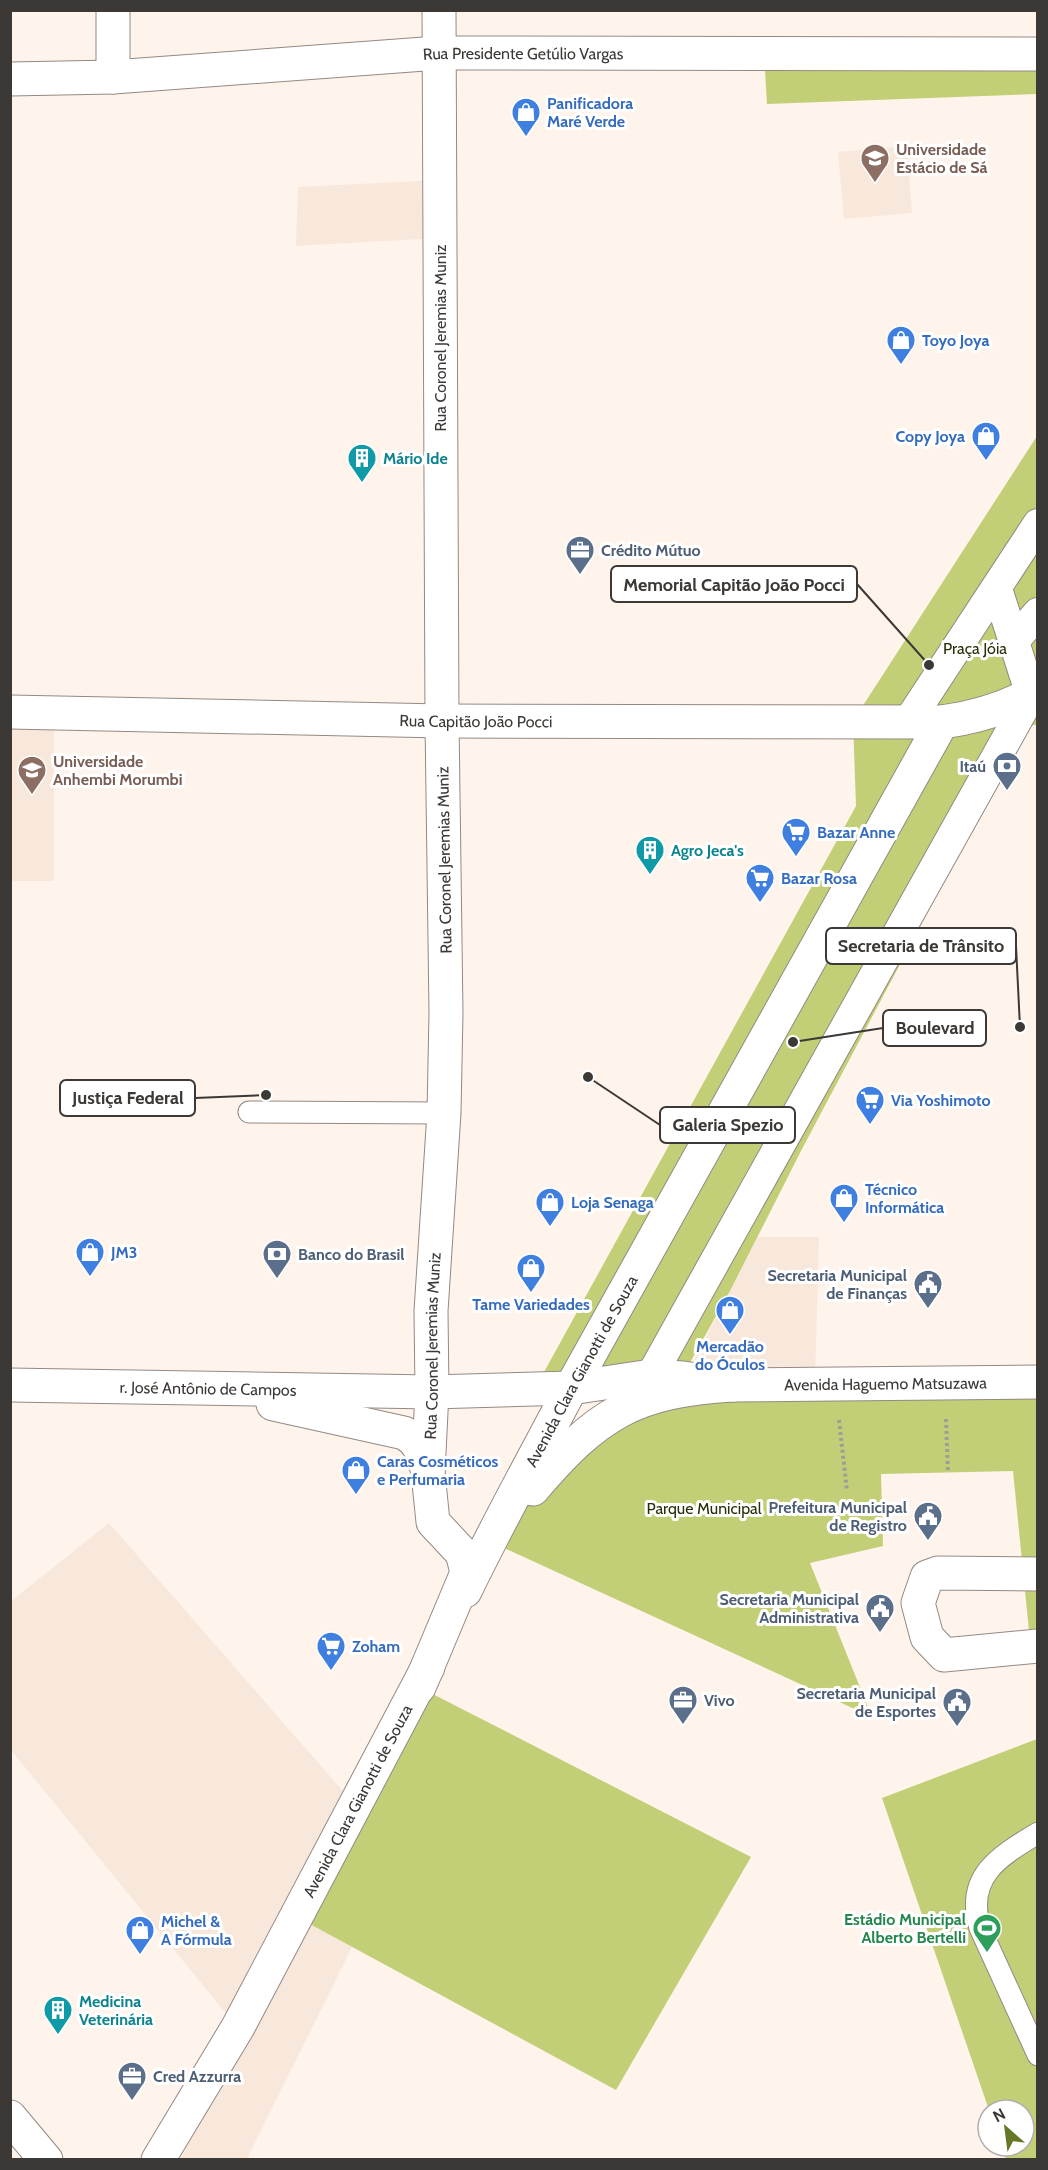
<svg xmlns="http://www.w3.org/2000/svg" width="1048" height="2170" viewBox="0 0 1048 2170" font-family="Cabin,sans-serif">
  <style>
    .built { fill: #f8e7db }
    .green { fill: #c3cf77 }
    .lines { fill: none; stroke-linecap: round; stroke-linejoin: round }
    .service-casing { stroke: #938983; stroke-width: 23 }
    .pedestrian-casing { stroke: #938983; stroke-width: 32 }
    .minor-casing { stroke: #938983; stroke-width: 35 }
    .path { stroke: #a39c96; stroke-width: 4; stroke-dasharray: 3 3; stroke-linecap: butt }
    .service { stroke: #fff; stroke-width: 21 }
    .pedestrian { stroke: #fff; stroke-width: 30 }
    .minor { stroke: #fff; stroke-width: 33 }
    .labels { text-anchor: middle; stroke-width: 6; stroke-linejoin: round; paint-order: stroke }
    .street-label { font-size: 16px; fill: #3c3835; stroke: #fff }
    .shop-label { font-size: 16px; font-weight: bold; fill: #366cbe; stroke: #fff; text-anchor: start }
    .education-label { font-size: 16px; font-weight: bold; fill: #785e54; stroke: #fff; text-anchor: start }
    .culture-label { font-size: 16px; font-weight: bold; fill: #0d838f; stroke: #fff; text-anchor: start }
    .service-label { font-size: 16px; font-weight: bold; fill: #4e5e75; stroke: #fff; text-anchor: end }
    .park-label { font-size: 16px; fill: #2a2f07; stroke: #fff }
    .leisure-label { font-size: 16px; font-weight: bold; fill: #27864d; stroke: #fff; text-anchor: end }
    .leader { fill: none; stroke: #3c3835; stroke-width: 2 }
    .callout-dot { fill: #3c3835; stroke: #fff; stroke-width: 2 }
    .callout { fill: #fff; stroke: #3c3835; stroke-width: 2 }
    .callout-label { font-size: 18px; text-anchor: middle; font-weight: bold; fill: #3c3835 }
  </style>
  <rect width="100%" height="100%" fill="#fef4ec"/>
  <g class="built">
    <path d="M907,146L912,213L844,219L838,152Z"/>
    <path d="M438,180L439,238L296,246L298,187Z"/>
    <rect x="11" y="712" width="43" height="169"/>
    <path d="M758,1237H819L815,1382L686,1376Z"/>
    <path d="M109,1523L356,1806L297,1916L352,1947L247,2159H181L237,2027L11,1750V1601Z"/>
  </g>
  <g class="green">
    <path d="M764,54H1037V94L767,104Z"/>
    <path d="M1037,436V725H1027L802,1149L730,1291L682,1377L579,1372H544L856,806L853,721Z"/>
    <path d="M1037,1385V1631H1029L1013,1471L881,1474L883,1546L810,1563L872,1717L489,1541L547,1473L651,1397Z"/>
    <path d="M419,1687L751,1857L616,2090L297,1917Z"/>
    <path d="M1037,1739V2159H1006L1002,2146H1024V2110H989L882,1798Z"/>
  </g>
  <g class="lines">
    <g class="service-casing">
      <g id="service">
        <path d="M249,1112L444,1113"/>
        <path d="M1038,1833C998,1857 965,1877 980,1928L1038,2055"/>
      </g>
    </g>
    <g class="pedestrian-casing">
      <g id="pedestrian">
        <path d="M1014,641L1038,613"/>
        <path d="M908,722L1038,524"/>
        <path d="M651,1376L1031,695L997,589"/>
      </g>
    </g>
    <g class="minor-casing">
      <g id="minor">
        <path d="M113,10V77"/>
        <path id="s1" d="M10,79L113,77L438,53L1038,54"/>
        <path id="s2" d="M10,712L442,721L942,722C975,718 1008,707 1038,691"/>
        <path id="s3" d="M10,1385L432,1392L571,1388L651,1376L683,1378L733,1385"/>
        <path d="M273,1404L404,1433C420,1441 423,1455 428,1472"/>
        <path id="s4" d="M533,1489C597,1414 633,1391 733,1385L1038,1382"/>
        <path d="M1038,1574L938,1573L927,1577L918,1603L927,1637L944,1655L1038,1646"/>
        <path id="s5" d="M465,1591C498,1523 535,1456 571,1388L942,722"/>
        <path id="s6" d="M419,1687L466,1575V1568L462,1553L433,1522L428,1473L432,1392L431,1311L444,1113L446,1013L442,721L439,10"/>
        <path d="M10,2117L46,2160"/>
        <path id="s7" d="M158,2160L238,2027L428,1667"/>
      </g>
    </g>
    <g class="path">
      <path d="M946,1419L948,1473"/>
      <path d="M839,1420L847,1491"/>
    </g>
    <use href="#service" class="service"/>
    <use href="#pedestrian" class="pedestrian"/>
    <use href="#minor" class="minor"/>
  </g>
  <defs>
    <g id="shop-pin" transform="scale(1.5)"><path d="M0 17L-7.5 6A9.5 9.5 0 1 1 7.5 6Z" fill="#3f7fe0" stroke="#fff"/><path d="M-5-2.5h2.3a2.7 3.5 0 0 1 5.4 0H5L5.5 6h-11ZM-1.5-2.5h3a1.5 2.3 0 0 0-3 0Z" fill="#fff"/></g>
    <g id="university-pin" transform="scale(1.5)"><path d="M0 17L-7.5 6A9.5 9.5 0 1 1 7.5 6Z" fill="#8d6e63" stroke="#fff"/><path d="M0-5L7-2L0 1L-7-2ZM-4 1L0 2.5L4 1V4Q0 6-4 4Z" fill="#fff"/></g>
    <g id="building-pin" transform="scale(1.5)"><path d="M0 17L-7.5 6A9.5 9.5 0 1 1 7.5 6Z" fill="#0f9aa8" stroke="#fff"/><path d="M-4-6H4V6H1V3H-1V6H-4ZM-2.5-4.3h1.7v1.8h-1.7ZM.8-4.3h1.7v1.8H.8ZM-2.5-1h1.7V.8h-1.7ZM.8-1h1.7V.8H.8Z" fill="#fff"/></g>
    <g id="office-pin" transform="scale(1.5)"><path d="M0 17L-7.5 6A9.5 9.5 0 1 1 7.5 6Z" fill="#5c6f8a" stroke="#fff"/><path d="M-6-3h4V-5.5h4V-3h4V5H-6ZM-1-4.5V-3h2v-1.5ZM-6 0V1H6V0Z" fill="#fff"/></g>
    <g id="bank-pin" transform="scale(1.5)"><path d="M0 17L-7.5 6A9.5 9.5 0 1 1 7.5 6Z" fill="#5c6f8a" stroke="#fff"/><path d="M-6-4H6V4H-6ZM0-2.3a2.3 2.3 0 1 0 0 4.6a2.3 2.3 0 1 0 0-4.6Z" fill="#fff"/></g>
    <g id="supermarket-pin" transform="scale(1.5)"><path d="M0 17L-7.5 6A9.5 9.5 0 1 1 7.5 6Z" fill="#3f7fe0" stroke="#fff"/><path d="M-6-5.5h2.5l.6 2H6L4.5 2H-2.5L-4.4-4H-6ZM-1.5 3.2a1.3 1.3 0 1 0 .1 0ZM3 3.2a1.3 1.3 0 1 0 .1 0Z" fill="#fff"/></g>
    <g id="civic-pin" transform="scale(1.5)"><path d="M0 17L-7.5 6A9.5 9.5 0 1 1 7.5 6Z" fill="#5c6f8a" stroke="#fff"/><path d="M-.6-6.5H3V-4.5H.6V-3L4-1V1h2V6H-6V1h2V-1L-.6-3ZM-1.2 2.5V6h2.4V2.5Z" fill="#fff"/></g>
    <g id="stadium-pin" transform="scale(1.5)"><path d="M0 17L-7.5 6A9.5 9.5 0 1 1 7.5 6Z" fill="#2e9e5b" stroke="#fff"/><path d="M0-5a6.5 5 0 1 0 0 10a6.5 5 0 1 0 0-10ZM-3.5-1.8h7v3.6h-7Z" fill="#fff"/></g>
  </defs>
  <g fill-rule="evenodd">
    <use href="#shop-pin" x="526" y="112"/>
    <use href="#university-pin" x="875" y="158"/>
    <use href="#shop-pin" x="901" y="340"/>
    <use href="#shop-pin" x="986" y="436"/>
    <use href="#building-pin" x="362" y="458"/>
    <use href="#office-pin" x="580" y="550"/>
    <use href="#bank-pin" x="1007" y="766"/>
    <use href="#university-pin" x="32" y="770"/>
    <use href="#supermarket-pin" x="796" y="832"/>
    <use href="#building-pin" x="650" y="850"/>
    <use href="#supermarket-pin" x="760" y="878"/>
    <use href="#supermarket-pin" x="870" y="1100"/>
    <use href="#shop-pin" x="844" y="1198"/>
    <use href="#shop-pin" x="550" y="1202"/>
    <use href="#shop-pin" x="90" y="1252"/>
    <use href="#bank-pin" x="277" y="1254"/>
    <use href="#shop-pin" x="531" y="1268"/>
    <use href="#civic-pin" x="928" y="1284"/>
    <use href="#shop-pin" x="730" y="1310"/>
    <use href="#shop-pin" x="356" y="1470"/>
    <use href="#civic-pin" x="928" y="1516"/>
    <use href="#civic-pin" x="880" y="1608"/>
    <use href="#supermarket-pin" x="331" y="1646"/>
    <use href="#office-pin" x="683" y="1700"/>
    <use href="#civic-pin" x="957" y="1702"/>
    <use href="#stadium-pin" x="987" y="1928"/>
    <use href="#shop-pin" x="140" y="1930"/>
    <use href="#building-pin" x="58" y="2010"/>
    <use href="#office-pin" x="132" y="2076"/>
  </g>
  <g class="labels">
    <g class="street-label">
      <text dy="6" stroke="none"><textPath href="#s1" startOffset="514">Rua Presidente Getúlio Vargas</textPath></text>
      <text transform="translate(440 338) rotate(-90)" y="6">Rua Coronel Jeremias Muniz</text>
      <text dy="6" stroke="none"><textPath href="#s2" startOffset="466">Rua Capitão João Pocci</textPath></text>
      <text transform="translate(444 860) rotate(-91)" y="6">Rua Coronel Jeremias Muniz</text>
      <text dy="6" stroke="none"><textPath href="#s6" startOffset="363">Rua Coronel Jeremias Muniz</textPath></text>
      <text dy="6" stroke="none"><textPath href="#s5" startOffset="249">Avenida Clara Gianotti de Souza</textPath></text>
      <text dy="6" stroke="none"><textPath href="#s4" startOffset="387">Avenida Haguemo Matsuzawa</textPath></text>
      <text dy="6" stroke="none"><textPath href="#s3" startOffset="198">r. José Antônio de Campos</textPath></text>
      <text dy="6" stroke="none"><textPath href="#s7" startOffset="411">Avenida Clara Gianotti de Souza</textPath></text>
    </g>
    <g class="shop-label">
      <text x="547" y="109">Panificadora<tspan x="547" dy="18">Maré Verde</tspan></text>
      <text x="922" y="346">Toyo Joya</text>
      <text x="965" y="442" text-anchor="end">Copy Joya</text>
      <text x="817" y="838">Bazar Anne</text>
      <text x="781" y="884">Bazar Rosa</text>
      <text x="891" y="1106">Via Yoshimoto</text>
      <text x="865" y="1195">Técnico<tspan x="865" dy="18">Informática</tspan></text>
      <text x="571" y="1208">Loja Senaga</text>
      <text x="111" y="1258">JM3</text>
      <text x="531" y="1310" text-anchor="middle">Tame Variedades</text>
      <text x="730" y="1352" text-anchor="middle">Mercadão<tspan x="730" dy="18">do Óculos</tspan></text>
      <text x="377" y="1467">Caras Cosméticos<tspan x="377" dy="18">e Perfumaria</tspan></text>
      <text x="352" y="1652">Zoham</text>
      <text x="161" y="1927">Michel &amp;<tspan x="161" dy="18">A Fórmula</tspan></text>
    </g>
    <g class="education-label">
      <text x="896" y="155">Universidade<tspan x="896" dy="18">Estácio de Sá</tspan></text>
      <text x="53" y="767">Universidade<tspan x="53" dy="18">Anhembi Morumbi</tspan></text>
    </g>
    <g class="culture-label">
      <text x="383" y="464">Mário Ide</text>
      <text x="671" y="856">Agro Jeca's</text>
      <text x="79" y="2007">Medicina<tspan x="79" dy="18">Veterinária</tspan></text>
    </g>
    <g class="service-label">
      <text x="601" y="556" text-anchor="start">Crédito Mútuo</text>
      <text x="986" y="772">Itaú</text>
      <text x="298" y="1260" text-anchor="start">Banco do Brasil</text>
      <text x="907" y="1281">Secretaria Municipal<tspan x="907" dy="18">de Finanças</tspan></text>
      <text x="907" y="1513">Prefeitura Municipal<tspan x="907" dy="18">de Registro</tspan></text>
      <text x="859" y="1605">Secretaria Municipal<tspan x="859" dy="18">Administrativa</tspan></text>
      <text x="936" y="1699">Secretaria Municipal<tspan x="936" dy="18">de Esportes</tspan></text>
      <text x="704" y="1706" text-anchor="start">Vivo</text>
      <text x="153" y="2082" text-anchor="start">Cred Azzurra</text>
    </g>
    <g class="park-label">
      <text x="975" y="654">Praça Jóia</text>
      <text x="704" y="1514">Parque Municipal</text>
    </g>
    <g class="leisure-label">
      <text x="966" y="1925">Estádio Municipal<tspan x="966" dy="18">Alberto Bertelli</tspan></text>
    </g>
  </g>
  <path class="leader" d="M929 665L857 584M1020 1027L1016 946M793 1042L883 1028M266 1095L195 1098M588 1077L660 1125"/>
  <g class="callout-dot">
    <circle cx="929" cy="665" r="6"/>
    <circle cx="1020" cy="1027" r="6"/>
    <circle cx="793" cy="1042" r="6"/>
    <circle cx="266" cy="1095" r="6"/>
    <circle cx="588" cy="1077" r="6"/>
  </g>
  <g class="callout">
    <rect x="611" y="566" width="246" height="36" rx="6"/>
    <rect x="826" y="928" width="190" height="36" rx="6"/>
    <rect x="883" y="1010" width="103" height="36" rx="6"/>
    <rect x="60" y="1080" width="135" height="36" rx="6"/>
    <rect x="660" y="1107" width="135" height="36" rx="6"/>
  </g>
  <g class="callout-label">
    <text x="734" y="591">Memorial Capitão João Pocci</text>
    <text x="921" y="952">Secretaria de Trânsito</text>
    <text x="935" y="1034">Boulevard</text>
    <text x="128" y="1104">Justiça Federal</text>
    <text x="728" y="1131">Galeria Spezio</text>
  </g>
  <rect width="1048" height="2170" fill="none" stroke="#3c3835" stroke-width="24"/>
  <g transform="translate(1006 2128) rotate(332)"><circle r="28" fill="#ffffff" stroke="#b1afae" stroke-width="1.5"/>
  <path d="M0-4.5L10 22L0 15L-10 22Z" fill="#647827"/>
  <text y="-9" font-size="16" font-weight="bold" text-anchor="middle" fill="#3c3835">N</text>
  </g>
</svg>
